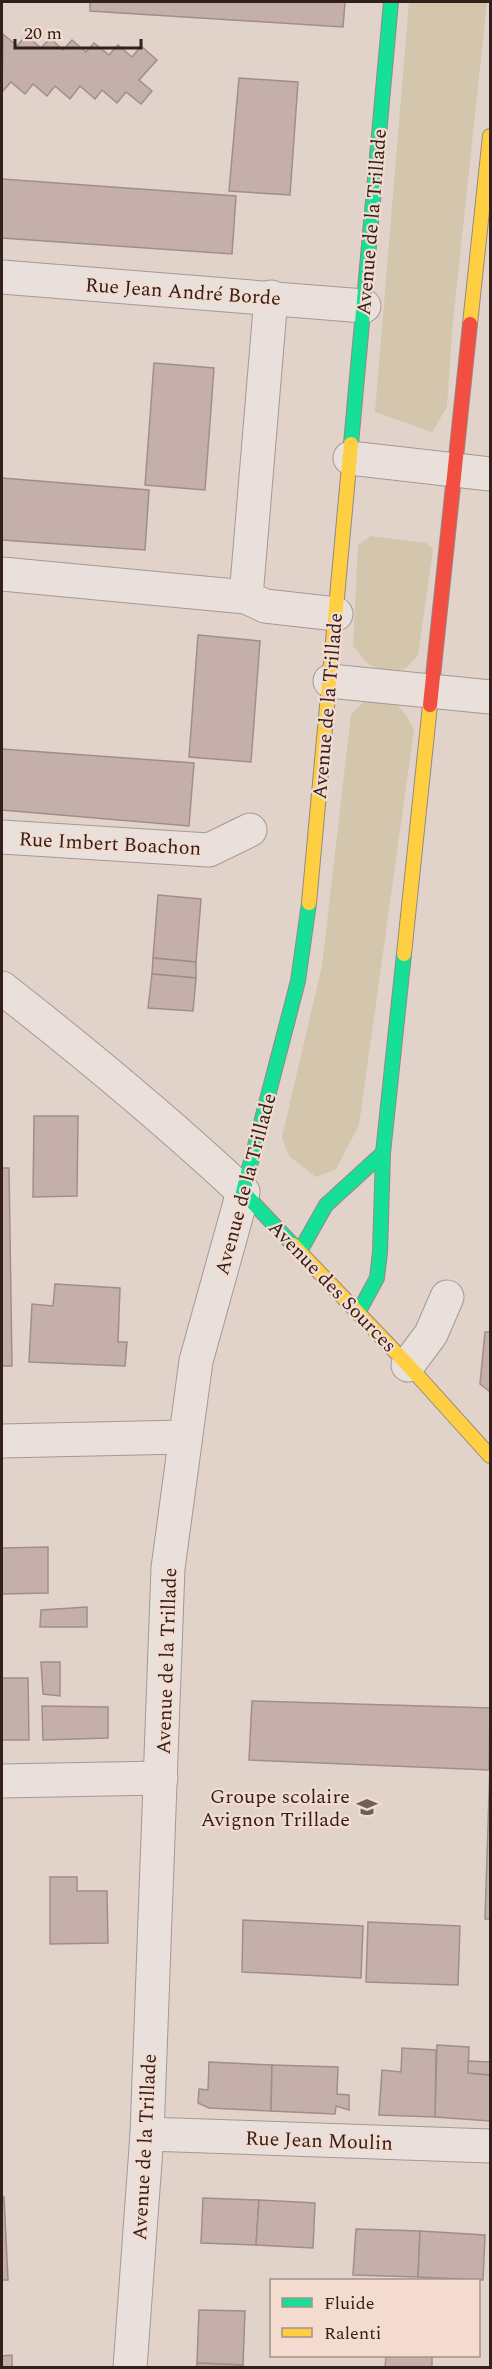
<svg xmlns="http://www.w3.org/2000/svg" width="492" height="2369" viewBox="0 0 492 2369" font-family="Spectral,serif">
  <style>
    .green { fill: #d3c6ad }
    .building { fill: #c4afab; stroke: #a18e8a; stroke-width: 1.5 }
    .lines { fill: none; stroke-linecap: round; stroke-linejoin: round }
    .street-casing { stroke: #a69893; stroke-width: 35 }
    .fast-casing { stroke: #958884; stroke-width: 16 }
    .slow-casing { stroke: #958884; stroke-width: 16 }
    .jam-casing { stroke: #958884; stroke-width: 16 }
    .street { stroke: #e9e0db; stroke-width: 33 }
    .fast { stroke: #16e098; stroke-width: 14 }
    .slow { stroke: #ffcf43; stroke-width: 14 }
    .jam { stroke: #f24e42; stroke-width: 14 }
    .labels { text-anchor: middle; stroke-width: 4.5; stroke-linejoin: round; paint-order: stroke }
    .street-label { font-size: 20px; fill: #33201d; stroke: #f3dccf }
    .poi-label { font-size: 20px; fill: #33201d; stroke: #f3dccf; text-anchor: end }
  </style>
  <rect width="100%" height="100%" fill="#e1d2ca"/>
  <g class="green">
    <path d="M409,2H487L452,331L447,407L432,432L375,412Z"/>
    <path d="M371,536L426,543L433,549L418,655L406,668L390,674L368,664L353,646L358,545Z"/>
    <path d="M365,700C393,700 402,703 414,730L359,1125L336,1169L316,1177L289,1156L282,1137L322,966L351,715Z"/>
  </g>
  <g class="building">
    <path d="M90,2H345L343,27L90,11Z"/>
    <path d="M3,34L17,46L26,35L41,48L50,38L63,50L72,40L86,52L94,43L109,55L118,45L132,57L141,46L157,60L139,80L152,91L141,104L126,92L117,103L102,90L95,99L80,86L70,99L55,86L47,96L33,84L25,94L11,82L2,92Z"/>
    <path d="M239,78L298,82L290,195L229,191Z"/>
    <path d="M2,179L236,196L232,254L2,238Z"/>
    <path d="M154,363L214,368L205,490L145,485Z"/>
    <path d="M2,478L149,490L145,550L2,540Z"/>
    <path d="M198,635L260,641L251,762L189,757Z"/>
    <path d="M2,749L194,763L189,826L2,810Z"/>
    <path d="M158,895L201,899L196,962L153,958Z"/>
    <path d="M153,958L196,962V978L152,974Z"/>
    <path d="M152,974L196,978L193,1011L148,1008Z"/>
    <path d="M34,1116H78L77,1196L33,1197Z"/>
    <path d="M2,1168H9L12,1366H2Z"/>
    <path d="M55,1284L120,1288L118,1342H127L125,1366L29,1362L32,1304L53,1306Z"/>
    <path d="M485,1332H490V1392L480,1384Z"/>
    <path d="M48,1547V1593L2,1594V1548Z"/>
    <path d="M87,1607V1627H40L41,1610Z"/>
    <path d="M41,1662H60V1696L43,1694Z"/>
    <path d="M2,1678H28L29,1740H2Z"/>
    <path d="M252,1701L490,1708L489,1770L249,1760Z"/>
    <path d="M42,1706L108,1707V1738L43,1740Z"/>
    <path d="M490,1764V1919H485Z"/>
    <path d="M50,1877H77V1891H107L108,1943L50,1944Z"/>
    <path d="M243,1920L363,1926L361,1978L242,1972Z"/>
    <path d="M368,1922L460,1926L458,1985L366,1982Z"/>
    <path d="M437,2045L469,2047L468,2073L490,2075V2121L435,2117Z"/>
    <path d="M402,2048L436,2050L435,2117L379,2115L382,2070L401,2072Z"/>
    <path d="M468,2061L490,2062V2075L468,2073Z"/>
    <path d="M209,2062L272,2065L271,2111L209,2108L198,2103L199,2089L208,2090Z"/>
    <path d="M272,2065L338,2067L337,2094L349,2095V2110L336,2106L335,2114L271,2111Z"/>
    <path d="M2,2197H4L8,2280H2Z"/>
    <path d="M203,2198L259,2200L256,2245L201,2243Z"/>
    <path d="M259,2200L315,2203L313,2248L256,2245Z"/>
    <path d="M356,2229L420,2231L418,2277L353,2275Z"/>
    <path d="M420,2231L485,2235L483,2280L418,2277Z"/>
    <path d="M199,2310L245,2311L243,2365L197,2363Z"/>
    <path d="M12,2355V2368H2V2356Z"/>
    <path d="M386,2356H432V2368H385Z"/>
    <path d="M197,2363L243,2365V2368H197Z"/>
  </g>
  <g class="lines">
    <g class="street-casing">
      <g id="street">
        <path d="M2,277L364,306"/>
        <path d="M350,458L490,474"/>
        <path d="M2,574L246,597L265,606L336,614"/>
        <path d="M246,597L271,297"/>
        <path d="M330,681L490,697"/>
        <path d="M2,837L209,850L250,830"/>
        <path d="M2,988C85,1053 166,1120 243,1192L196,1361L168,1568L147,2134L130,2368"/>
        <path d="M408,1365L431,1334L447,1297"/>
        <path d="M2,1441L184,1437"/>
        <path d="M2,1781L161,1778"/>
        <path d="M147,2134L490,2146"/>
      </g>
    </g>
    <g class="fast-casing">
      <g id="fast">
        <path d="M351,444L391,2"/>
        <path d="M293,1245L243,1192L298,981L309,903"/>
        <path d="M300,1251L326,1205L383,1153"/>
        <path d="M358,1313L377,1278L380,1252L383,1153L404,954"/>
      </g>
    </g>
    <g class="slow-casing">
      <g id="slow">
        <path d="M470,324L490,136"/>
        <path d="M309,903L351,444"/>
        <path d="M404,954L430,705"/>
        <path d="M293,1245L408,1365L490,1456"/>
      </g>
    </g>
    <g class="jam-casing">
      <path id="jam" d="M430,705L470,324"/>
    </g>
    <use href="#street" class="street"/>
    <use href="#fast" class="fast"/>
    <use href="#slow" class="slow"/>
    <use href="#jam" class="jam"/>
  </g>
  <defs>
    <g id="school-bare" transform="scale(1.62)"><path d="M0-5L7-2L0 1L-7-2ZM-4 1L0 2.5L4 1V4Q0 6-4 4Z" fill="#705e5a" stroke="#f3dccf" stroke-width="2.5" paint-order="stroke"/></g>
  </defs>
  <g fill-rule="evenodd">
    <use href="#school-bare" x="367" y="1807"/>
  </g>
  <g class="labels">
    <g class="street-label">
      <text transform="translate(371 222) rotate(-85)" y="7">Avenue de la Trillade</text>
      <text transform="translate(183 291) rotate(4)" y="7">Rue Jean André Borde</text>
      <text transform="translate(327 706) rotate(-85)" y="7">Avenue de la Trillade</text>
      <text transform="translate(110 843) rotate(3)" y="7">Rue Imbert Boachon</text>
      <text transform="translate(245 1184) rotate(-75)" y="7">Avenue de la Trillade</text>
      <text transform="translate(333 1286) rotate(46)" y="7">Avenue des Sources</text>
      <text transform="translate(166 1661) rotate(-88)" y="7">Avenue de la Trillade</text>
      <text transform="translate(319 2140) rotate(2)" y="7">Rue Jean Moulin</text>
      <text transform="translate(144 2147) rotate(-87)" y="7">Avenue de la Trillade</text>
    </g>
    <g class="poi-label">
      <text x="350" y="1803">Groupe scolaire<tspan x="350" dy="23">Avignon Trillade</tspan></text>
    </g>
  </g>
  <rect width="492" height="2369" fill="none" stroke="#33201d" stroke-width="6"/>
  <rect x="270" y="2279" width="210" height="78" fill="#f3dccf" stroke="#a69188" stroke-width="1.5"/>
  <rect x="282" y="2298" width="30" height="9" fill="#16e098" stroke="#a69188" stroke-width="1.5"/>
  <text x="324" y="2309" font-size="18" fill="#33201d">Fluide</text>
  <rect x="282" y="2328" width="30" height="9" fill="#ffcf43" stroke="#a69188" stroke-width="1.5"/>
  <text x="324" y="2339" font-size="18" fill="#33201d">Ralenti</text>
  <path d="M15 39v9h126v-9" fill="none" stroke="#33201d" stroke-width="3"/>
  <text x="24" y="39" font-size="18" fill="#33201d" stroke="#f3dccf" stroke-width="4.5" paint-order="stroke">20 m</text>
</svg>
